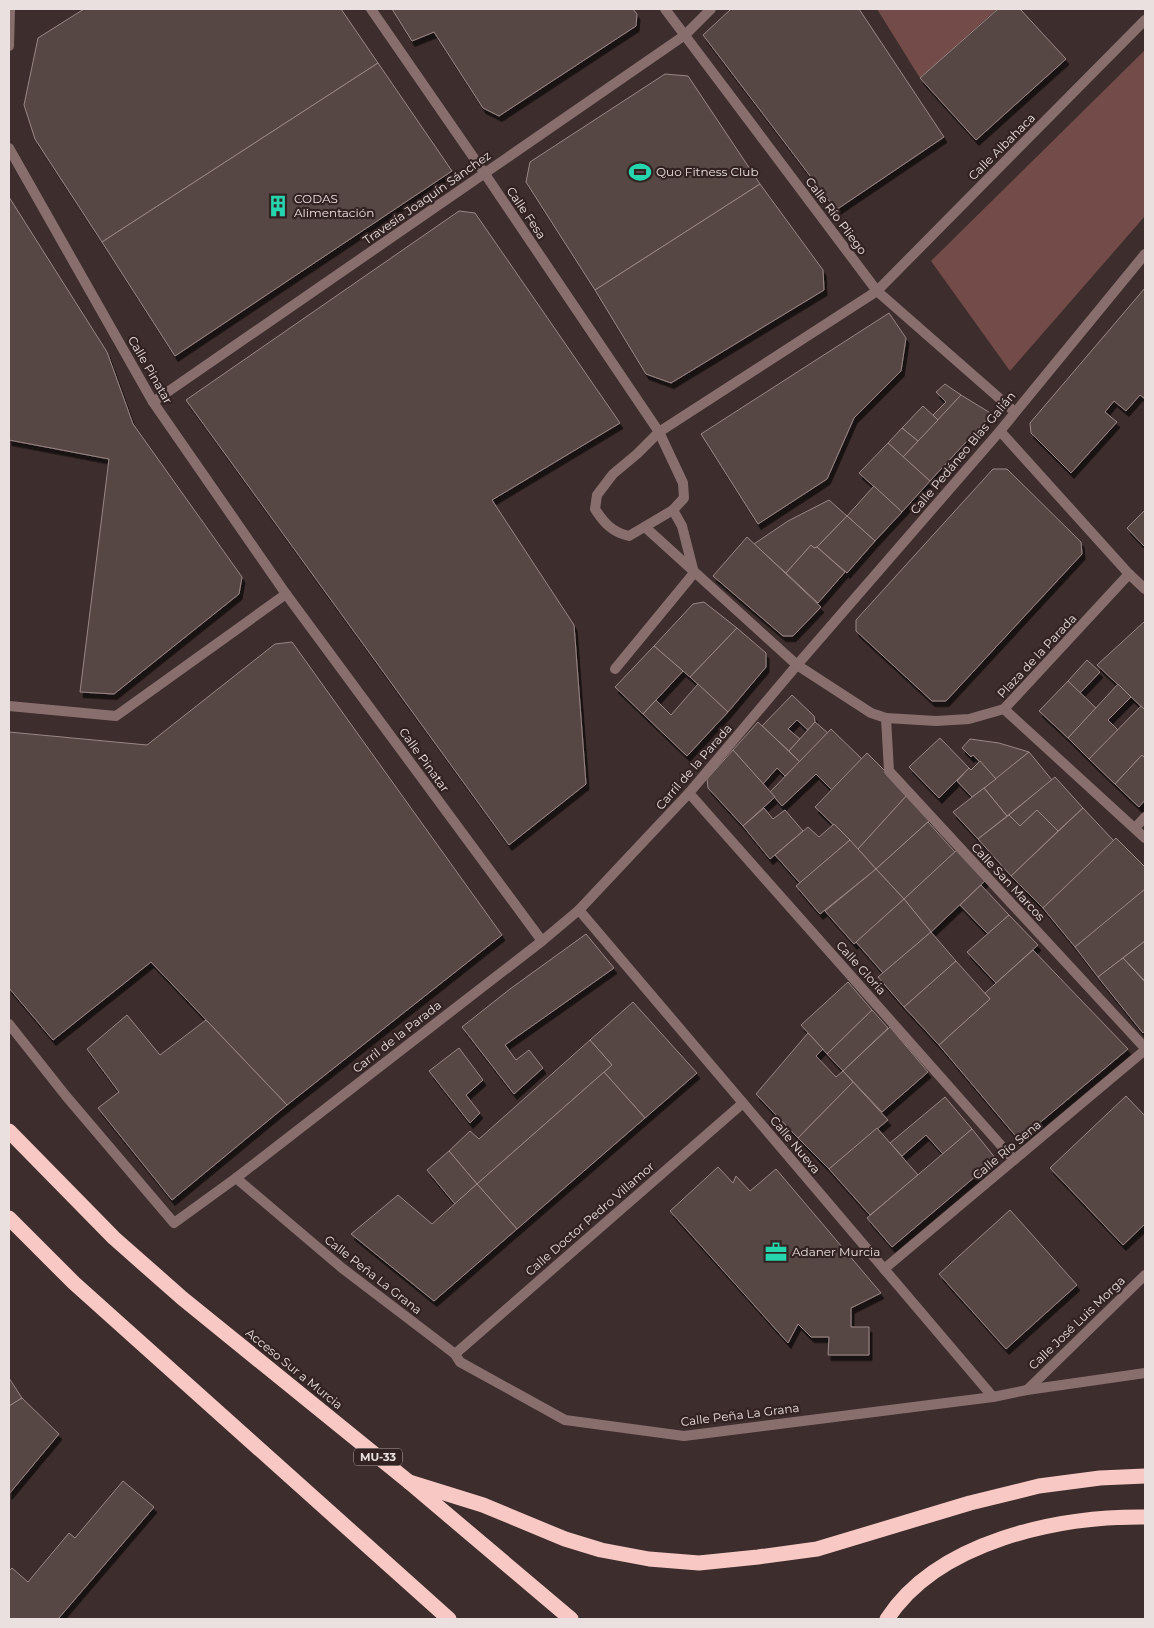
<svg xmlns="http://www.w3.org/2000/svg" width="1154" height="1628" viewBox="0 0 1154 1628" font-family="Montserrat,sans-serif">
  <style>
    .green { fill: #734c4a }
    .building { fill: #574645; stroke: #998685; filter: url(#shadow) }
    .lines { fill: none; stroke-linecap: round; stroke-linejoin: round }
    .pedestrian { stroke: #886f6e; stroke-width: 10 }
    .minor { stroke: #886f6e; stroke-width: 10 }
    .motorway { stroke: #f8c8c4; stroke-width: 15 }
    .labels { text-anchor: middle; stroke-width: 4.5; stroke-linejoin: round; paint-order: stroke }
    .shield { fill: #322322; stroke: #b3a7a6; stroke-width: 1 }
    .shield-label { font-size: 11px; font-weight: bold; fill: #eae0df }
    .street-label { font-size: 12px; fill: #eae0df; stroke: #322322 }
    .poi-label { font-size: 12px; fill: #eae0df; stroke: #322322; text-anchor: start }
  </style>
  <defs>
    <filter id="shadow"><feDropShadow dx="3" dy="5.5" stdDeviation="0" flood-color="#0009"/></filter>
  </defs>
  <rect width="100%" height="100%" fill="#3d2d2c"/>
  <g class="green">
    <path d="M877,9H997L920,78Z"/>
    <path d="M1145,50V216L1010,371L931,261Z"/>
  </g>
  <g class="building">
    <path d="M84,9H341L378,63L102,242L35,139L24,105L38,38Z"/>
    <path d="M392,9H633L637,14L636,26L499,116L483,108L434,32L412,41Z"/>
    <path d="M731,9H859L944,137L836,210L703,35Z"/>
    <path d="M998,9H1020L1066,59L976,140L920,78Z"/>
    <path d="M378,63L452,171L175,356L102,242Z"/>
    <path d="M665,74L688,76L760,184L595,290L526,182L530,162Z"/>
    <path d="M760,184L823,270L824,290L671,383L646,374L595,290Z"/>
    <path d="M9,197L107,352L133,424L242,577L239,594L114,694L80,692L109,459L9,440Z"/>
    <path d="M459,211L475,213L620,423L492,500L574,625L586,784L509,845L186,400Z"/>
    <path d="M1145,288V399L1140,395L1126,411L1114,401L1105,412L1117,422L1071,473L1031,433L1030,423Z"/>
    <path d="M889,313L906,338L901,371L854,418L827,479L758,524L701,434Z"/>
    <path d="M945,384L961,395L938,420L933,415L946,402L936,392Z"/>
    <path d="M961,395L992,414L930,481L903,457Z"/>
    <path d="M923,406L938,420L918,441L902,428Z"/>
    <path d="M902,428L918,441L903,457L888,443Z"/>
    <path d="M888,443L930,481L902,512L859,473Z"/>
    <path d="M993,469H1007L1081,542L1082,554L946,701H932L856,631V620Z"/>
    <path d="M874,486L902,512L875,541L847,516Z"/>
    <path d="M829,500L847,516L817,547L814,548L811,545L786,573L754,544L788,521Z"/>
    <path d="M1144,511H1145V547L1127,528Z"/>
    <path d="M847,516L875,541L847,573L817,547Z"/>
    <path d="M747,537L821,607L793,636H783L713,576Z"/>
    <path d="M811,545L814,548L817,547L845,572L818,603L786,573Z"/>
    <path d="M704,602L737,628L690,677L654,646L693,604Z"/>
    <path d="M1145,621V710L1097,665Z"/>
    <path d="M737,628L766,653V667L728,712L690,677Z"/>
    <path d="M292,642L502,935L287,1105L151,962L53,1040L9,988V732L147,745L275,644Z"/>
    <path d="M654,646L683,671L643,714L615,687Z"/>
    <path d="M1087,660L1100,672L1080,693L1068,681Z"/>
    <path d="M1068,681L1096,708L1068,738L1039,711Z"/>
    <path d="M698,684L728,712L687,756L643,714L656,700L671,715Z"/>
    <path d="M1118,684L1131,697L1108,720L1118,730L1089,759L1068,738Z"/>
    <path d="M792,695L814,716L815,722L808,730L797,720L788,729L800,739L789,751L762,726Z"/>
    <path d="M1141,706L1145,710V758L1142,755L1115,784L1089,759Z"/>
    <path d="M758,722L800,762L785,776L777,768L763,784L733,750Z"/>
    <path d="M815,722L828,733L800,762L789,751Z"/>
    <path d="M831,729L862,759L832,790L816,774L782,806L770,792Z"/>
    <path d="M940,738L969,768L939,798L909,767Z"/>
    <path d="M970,739L999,743L1029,752L996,779L973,755L971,757L962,748Z"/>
    <path d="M733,750L775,797L743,826L708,788L707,779Z"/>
    <path d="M1029,752L1052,780L1007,816L984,788Z"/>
    <path d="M867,753L908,794L858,849L815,807Z"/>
    <path d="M1142,755L1145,758V800L1139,807L1115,784Z"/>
    <path d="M980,761L996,779L972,797L957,781L969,768L971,770Z"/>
    <path d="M1055,777L1083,808L1058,831L1037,810L1020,826L1009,815Z"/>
    <path d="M984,788L1007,816L978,839L953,812Z"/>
    <path d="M908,794L930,820L876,869L858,849Z"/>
    <path d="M764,808L773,819L785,810L803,831L770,859L743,826Z"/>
    <path d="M1083,808L1114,841L1043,908L1011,876Z"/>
    <path d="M1037,810L1058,831L1011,876L978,839L1009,815L1020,826Z"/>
    <path d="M928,822L955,852L904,899L876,869Z"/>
    <path d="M834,824L850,840L800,883L775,855L808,827L819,837Z"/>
    <path d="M1116,838L1145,867V890L1075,947L1043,908Z"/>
    <path d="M850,840L876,869L820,914L796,886Z"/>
    <path d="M958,849L986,880L931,932L904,899Z"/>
    <path d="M876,869L904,899L854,944L825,911Z"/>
    <path d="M981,885L1009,915L988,934L960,905Z"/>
    <path d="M1145,889V941L1098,977L1075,947Z"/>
    <path d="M904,899L931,932L883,973L856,942Z"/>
    <path d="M1009,915L1038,945L996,983L967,952Z"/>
    <path d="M931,932L956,961L904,1007L878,977Z"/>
    <path d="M586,934L614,968L505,1045L516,1060L529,1050L543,1068L514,1094L462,1027L510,989Z"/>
    <path d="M1145,941V978L1144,980L1123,958Z"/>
    <path d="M1033,950L1128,1049L1019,1140L939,1045L990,999L985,993Z"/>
    <path d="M1123,958L1145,982V1031L1143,1033L1098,977Z"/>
    <path d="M956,961L990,999L939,1045L904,1007Z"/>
    <path d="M848,982L872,1010L827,1054L801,1025Z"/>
    <path d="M633,1002L697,1073L645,1118L604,1072L612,1065L590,1040Z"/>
    <path d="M872,1010L888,1028L843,1071L827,1054Z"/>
    <path d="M127,1015L160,1055L206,1020L287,1105L172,1200L98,1108L119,1092L87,1049Z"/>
    <path d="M890,1027L928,1072L882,1112L843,1071Z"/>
    <path d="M808,1033L823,1049L816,1056L836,1077L843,1071L853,1082L798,1138L756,1094Z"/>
    <path d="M590,1040L612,1065L477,1184L449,1151L470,1131L479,1139Z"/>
    <path d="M459,1048L483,1080L466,1095L480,1113L470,1123L429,1071Z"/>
    <path d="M604,1072L645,1118L517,1229L477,1184Z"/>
    <path d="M853,1082L888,1120L829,1169L798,1138Z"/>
    <path d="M1126,1096L1145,1116V1224L1123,1245L1050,1168Z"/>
    <path d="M945,1097L972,1129L943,1154L926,1135L902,1156L890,1143Z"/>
    <path d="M877,1128L918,1175L870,1215L829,1169Z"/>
    <path d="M972,1129L996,1159L892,1247L867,1218Z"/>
    <path d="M449,1151L477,1184L455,1204L427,1170Z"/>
    <path d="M718,1167L733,1183L736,1176L750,1191L776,1169L881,1293L851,1308V1327H869V1355H828L829,1337H811L798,1324L788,1343L670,1211Z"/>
    <path d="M477,1184L517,1229L434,1301L351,1234L398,1195L432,1224Z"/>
    <path d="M1010,1210L1077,1285L1006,1349L939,1274Z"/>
    <path d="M9,1378L22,1398L9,1406Z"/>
    <path d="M22,1398L59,1434L9,1494V1406Z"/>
    <path d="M123,1481L154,1507L58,1619H9V1571L12,1568L28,1582L69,1533L75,1538Z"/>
  </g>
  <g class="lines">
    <path class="pedestrian" d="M455,1354L743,1103"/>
    <g class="minor">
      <path d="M371,9L485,174L659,432L683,483L684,498L673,510L682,526L694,573"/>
      <path d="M665,9L877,291L1015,412"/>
      <path d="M9,46L10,9"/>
      <path d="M9,148L153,402L286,594L542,941"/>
      <path d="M153,402L685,35L711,9"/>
      <path d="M1000,431L1129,574L1145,589"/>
      <path d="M673,510L629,536C612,532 604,523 595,509L597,495L613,474L637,454L659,432L877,291L1145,20"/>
      <path d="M645,527L797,665L871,713L886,718L936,721L969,719L1004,709L1129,574"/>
      <path d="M615,669L694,573"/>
      <path d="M9,706L116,716L286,594"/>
      <path d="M1004,709L1145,838"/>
      <path d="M886,718L889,771L1145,1048"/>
      <path d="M689,793L1014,1160"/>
      <path d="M1135,828L1145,817"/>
      <path d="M579,910L993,1397"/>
      <path d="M9,1024L66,1096L174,1223L236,1178L542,941L579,910L689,793L797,665L1000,431L1145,254"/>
      <path d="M236,1178L342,1268L455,1354L460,1362L565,1420L684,1436L993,1397L1027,1390L1145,1373"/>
      <path d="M884,1269L1145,1050"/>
      <path d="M1027,1390L1145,1275"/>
    </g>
    <g class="motorway">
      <path d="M9,1131L114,1238L182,1298L409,1482L571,1619"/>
      <path d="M9,1218L74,1283L449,1619"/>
      <path d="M409,1482L483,1505L565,1539L601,1550L649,1559L699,1563L758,1557L817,1549L970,1503L1039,1486L1100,1478L1145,1476"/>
      <path d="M887,1619C938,1541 1058,1516 1145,1517"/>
    </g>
  </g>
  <defs>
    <g id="stadium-bare" transform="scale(1.725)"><path d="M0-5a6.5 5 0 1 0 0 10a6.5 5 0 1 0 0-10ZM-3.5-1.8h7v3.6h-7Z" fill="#25d5ae" stroke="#322322" stroke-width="2.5" paint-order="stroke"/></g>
    <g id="building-bare" transform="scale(1.725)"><path d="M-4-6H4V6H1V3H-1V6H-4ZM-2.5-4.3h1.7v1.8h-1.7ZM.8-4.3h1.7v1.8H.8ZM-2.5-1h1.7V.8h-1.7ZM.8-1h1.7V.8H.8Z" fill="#25d5ae" stroke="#322322" stroke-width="2.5" paint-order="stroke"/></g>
    <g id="office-bare" transform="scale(1.725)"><path d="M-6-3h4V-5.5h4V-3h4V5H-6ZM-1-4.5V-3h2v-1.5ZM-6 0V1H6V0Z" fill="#25d5ae" stroke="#322322" stroke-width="2.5" paint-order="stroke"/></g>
  </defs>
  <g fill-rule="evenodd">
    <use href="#stadium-bare" x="640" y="172"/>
    <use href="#building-bare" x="278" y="206"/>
    <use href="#office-bare" x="776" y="1252"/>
  </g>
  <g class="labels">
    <rect class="shield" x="354" y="1448.5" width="48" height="17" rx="4"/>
    <g class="shield-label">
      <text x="378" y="1461">MU-33</text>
    </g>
    <g class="street-label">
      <text transform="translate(1002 147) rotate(-45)" y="4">Calle Albahaca</text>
      <text transform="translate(427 198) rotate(-35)" y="4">Travesía Joaquín Sánchez</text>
      <text transform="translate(526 213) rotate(56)" y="4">Calle Fesa</text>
      <text transform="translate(836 216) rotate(53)" y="4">Calle Río Pliego</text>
      <text transform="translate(150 370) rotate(60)" y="4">Calle Pinatar</text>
      <text transform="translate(963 453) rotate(-50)" y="4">Calle Pedáneo Blas Galián</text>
      <text transform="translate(1037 656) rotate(-47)" y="4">Plaza de la Parada</text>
      <text transform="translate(424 760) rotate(54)" y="4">Calle Pinatar</text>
      <text transform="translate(694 767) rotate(-49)" y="4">Carril de la Parada</text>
      <text transform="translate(1008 882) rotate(47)" y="4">Calle San Marcos</text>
      <text transform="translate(861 968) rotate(48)" y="4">Calle Gloria</text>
      <text transform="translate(397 1037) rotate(-38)" y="4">Carril de la Parada</text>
      <text transform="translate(795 1145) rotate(50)" y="4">Calle Nueva</text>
      <text transform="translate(1007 1150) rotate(-40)" y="4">Calle Río Sena</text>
      <text transform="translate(590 1219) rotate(-41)" y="4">Calle Doctor Pedro Villamor</text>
      <text transform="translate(373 1275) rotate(38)" y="4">Calle Peña La Grana</text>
      <text transform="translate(1077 1323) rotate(-44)" y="4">Calle José Luis Morga</text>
      <text transform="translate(294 1369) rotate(39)" y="4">Acceso Sur a Murcia</text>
      <text transform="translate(740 1415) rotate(-7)" y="4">Calle Peña La Grana</text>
    </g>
    <g class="poi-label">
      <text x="656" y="176">Quo Fitness Club</text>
      <text x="294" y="203">CODAS<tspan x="294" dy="14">Alimentación</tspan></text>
      <text x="792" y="1256">Adaner Murcia</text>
    </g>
  </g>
  <rect width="1154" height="1628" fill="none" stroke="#eae0df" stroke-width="20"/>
</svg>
